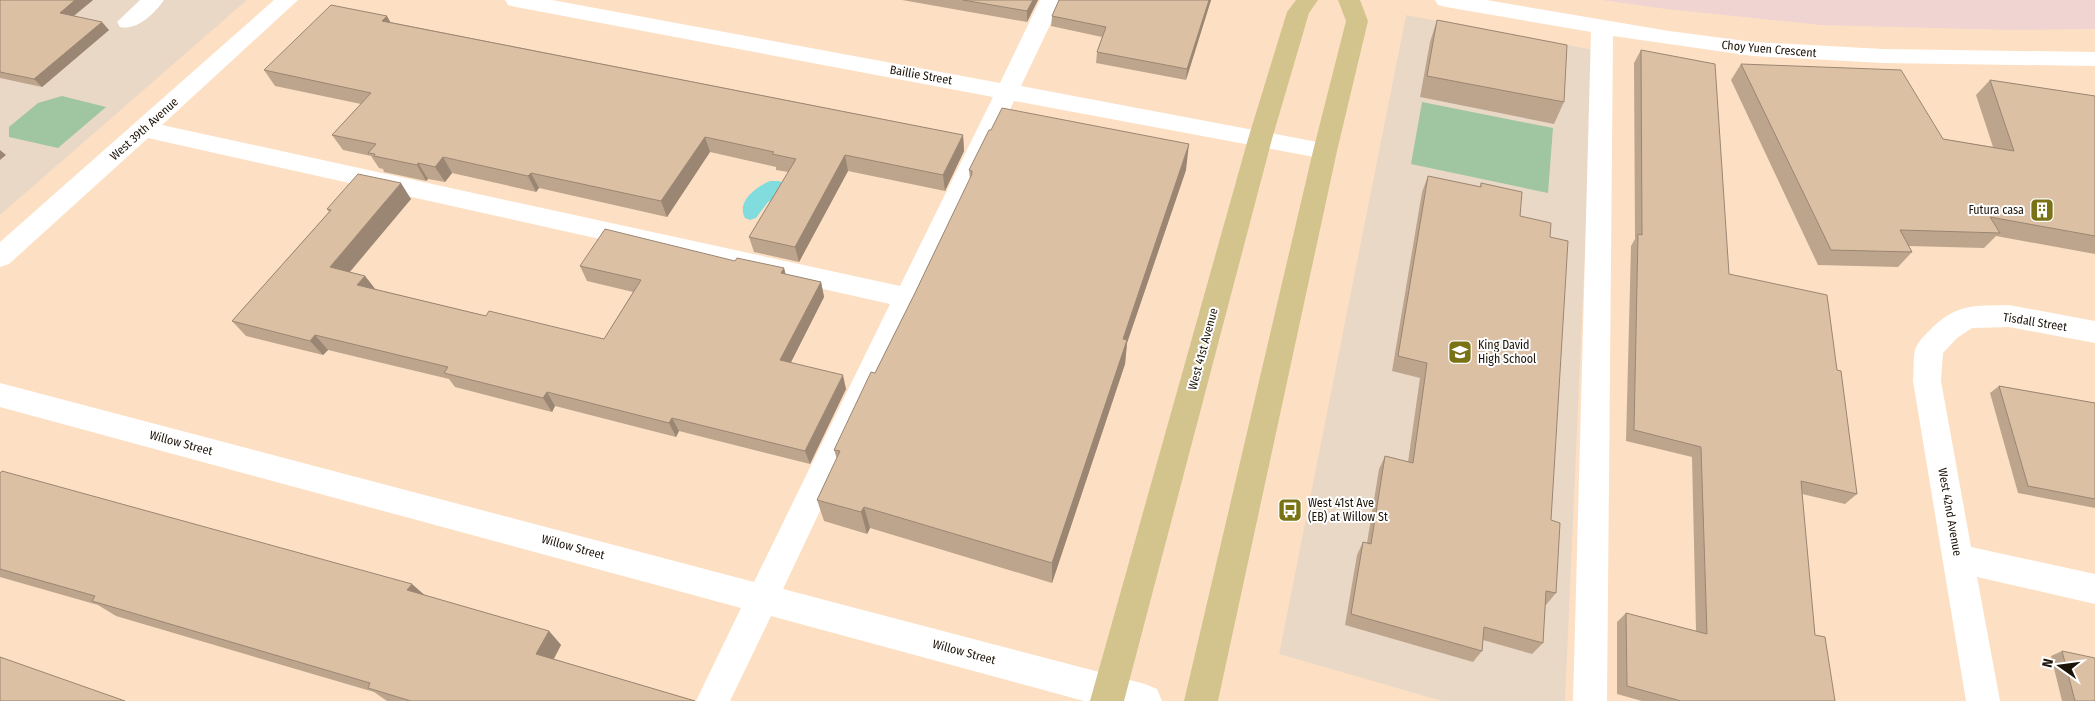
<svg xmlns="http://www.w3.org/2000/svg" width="2095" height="701" viewBox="0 0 2095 701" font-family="'Fira Sans Condensed',sans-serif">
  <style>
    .commercial { fill: #efd4d2 }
    .education { fill: #ead8c7 }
    .green { fill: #9fc5a1 }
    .water { fill: #81dcdd }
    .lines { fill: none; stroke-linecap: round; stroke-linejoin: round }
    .minor { fill: #fff; fill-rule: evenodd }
    .major { fill: #d3c48e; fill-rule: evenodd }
    .wall { fill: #bda58d }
    .shaded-wall { fill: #9a8673 }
    .building { fill: #dcc0a4; stroke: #9a8673 }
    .labels { text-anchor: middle; stroke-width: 4; stroke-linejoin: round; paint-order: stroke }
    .street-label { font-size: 12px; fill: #1c1308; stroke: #fff }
    .poi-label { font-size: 12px; fill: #1c1308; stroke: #fff; text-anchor: start }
  </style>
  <rect width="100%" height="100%" fill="#fde0c3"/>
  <path class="commercial" d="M1602,0H2095V29L2012,30L1821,25L1666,9Z"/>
  <g class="education">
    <path d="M0,0H247L0,215Z"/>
    <path d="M1406,15L1594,50L1565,701H1442L1279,654Z"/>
  </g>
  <g class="green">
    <path d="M62,96L106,107L58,148L9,137V127L38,103Z"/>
    <path d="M1422,102L1553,128L1548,193L1411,164Z"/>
  </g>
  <path class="water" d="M770,181H779L785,184L782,194L768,202L756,218L750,220L745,218C736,201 756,187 770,181Z"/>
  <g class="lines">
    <g class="minor">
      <path d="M140,0H164C155,13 137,31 120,27L117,22Z"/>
      <path d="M274,0H298L162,125L900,286L993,97L516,7L508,5L505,0H552L1000,83L1040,0H1062L1021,86L1333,145L1337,151L1333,157L1325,159L1014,101L783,589L1145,684L1157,689L1162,701H1084L771,616L730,701H696L741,608L0,407V383L754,582L890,304L148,138L9,264L0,267V242Z"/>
      <path d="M1435,0H1486L1669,31L1753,42L1883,49L2095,52V66L1883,63L1753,56L1613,36L1607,701H1573L1591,32L1446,7L1438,5Z"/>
      <path d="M2009,305L2095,321V343L2009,327L1972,328L1957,338L1943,353L1941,381L1971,547L2095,574V604L1977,577L2000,701H1966L1913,381C1914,371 1913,360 1915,350C1917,343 1923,337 1928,332C1956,303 1973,306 2009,305Z"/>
    </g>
    <g class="major">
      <path d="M1296,0H1318L1309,13L1272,139L1124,701H1090L1248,139L1287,12Z"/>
      <path d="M1338,0H1360L1368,21L1337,151L1218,701H1184L1313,151L1346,21Z"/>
    </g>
  </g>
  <g class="wall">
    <path d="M0,0H93L74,16L109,30L42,87L0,78Z"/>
    <path d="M902,0H1038L1027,22Z"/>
    <path d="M1059,0H1211L1186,80L1096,63L1097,52L1102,37L1051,26L1052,16Z"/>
    <path d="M1437,20L1564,102L1554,124L1420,97L1430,42Z"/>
    <path d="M390,22L963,135L964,151L945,191L848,171L799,262L754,252L749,237L788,172L776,170V167L710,152L667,217L539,188L536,192L452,173L445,182L428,179L426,181L384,172L383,169L379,168L371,156L343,150L332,135L361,104L275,86L264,70Z"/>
    <path d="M1641,50L1729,274L1837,370L1857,494L1845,504L1802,494L1815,635L1835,701H1642L1617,694V622L1626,613L1696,631L1692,457L1626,441L1631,246L1635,239L1634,63Z"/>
    <path d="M1741,64L1943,139L1993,147L1976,95L1990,80L2095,96V254L1996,236L1984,248L1909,246L1912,252L1898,267L1818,265L1731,80Z"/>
    <path d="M969,170H1186L1127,343L1125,364L1052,583L870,528L867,534L824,521L817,500L837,459L834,450L875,373L914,295L970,179Z"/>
    <path d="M1428,176L1480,187L1481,183L1520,216L1550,237L1551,520L1556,593L1546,605H1545L1543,643L1532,654L1483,640L1482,651L1473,662L1345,625L1357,555L1363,542L1367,543L1379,469L1385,456L1408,462L1420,378L1392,371L1422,192Z"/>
    <path d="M411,199L350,272L365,276L375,289L486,316L604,339L633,292L587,281L580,266L735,261L784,268L785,274L821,282L824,297L791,362L846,389L810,464L679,431L676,437L555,406L552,412L455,387L449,379L328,350L323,355L246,336L232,321L329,212L327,209Z"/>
    <path d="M1999,386L2095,403V508L2018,493L1990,393Z"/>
    <path d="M0,473L549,631L561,645L554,659L695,701H387L374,692L116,616L98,605L0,577Z"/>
    <path d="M2062,651L2095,701H2062L2051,656Z"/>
  </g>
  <g class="shaded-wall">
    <path d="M75,0H93L67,21L60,13Z"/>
    <path d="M1033,0H1038L1027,22V11Z"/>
    <path d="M1209,0H1211L1186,80L1187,69Z"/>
    <path d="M387,16L396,32L382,21Z"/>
    <path d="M102,22L109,30L42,87L34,79Z"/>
    <path d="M963,135L964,151L945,191L943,175Z"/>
    <path d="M705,137L710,152L667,217L661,201Z"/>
    <path d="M1189,144L1186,170L1127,343L1125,364L1052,583V563L1123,339Z"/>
    <path d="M0,150L6,155L0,160Z"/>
    <path d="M845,155L848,171L799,262L795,247Z"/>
    <path d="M443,157L452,173L445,182L435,167Z"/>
    <path d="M418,163L428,179L426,181L417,165Z"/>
    <path d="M531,173L539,188L536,192L528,176Z"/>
    <path d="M401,183L411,199L341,282L330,267Z"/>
    <path d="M784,268L788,283L781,273Z"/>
    <path d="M365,276L376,290L357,285Z"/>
    <path d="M821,282L824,297L785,374L780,360Z"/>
    <path d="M315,335L328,350L323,355L310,341Z"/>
    <path d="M843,375L846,389L810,464L805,451Z"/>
    <path d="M547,392L555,406L552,412L543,398Z"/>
    <path d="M672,418L679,431L676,437L669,423Z"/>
    <path d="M864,507L870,528L867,534L861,512Z"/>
    <path d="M412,584L428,598L407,590Z"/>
    <path d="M549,631L561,645L549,667L536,654Z"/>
  </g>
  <g class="building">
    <path d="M0,0H75L60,13L102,22L34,79L0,72Z"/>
    <path d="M963,0H1033L1027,11Z"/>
    <path d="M1059,0H1209L1187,69L1097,52L1106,27L1052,16Z"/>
    <path d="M331,5L387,16L382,21L963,135L943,175L845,155L795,247L749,237L796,159L772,154L774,152L705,137L661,201L531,173L528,176L443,157L435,167L418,163L417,165L374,156L375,154L368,153L376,144L332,135L371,93L264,70Z"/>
    <path d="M1437,20L1567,45L1564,102L1427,76Z"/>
    <path d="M1641,50L1715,64L1729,274L1827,295L1837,370L1841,371L1857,494L1801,481L1815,635L1825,637L1835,701H1681L1627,686L1626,613L1707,634L1701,447L1634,430L1638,234L1642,235Z"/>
    <path d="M1741,64L1901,70L1943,139L2014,151L1990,80L2095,96V236L1990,217L2000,233L1900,230L1912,252L1831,250Z"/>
    <path d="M1002,108L1189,144L1123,339L1127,340L1052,563L864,507L861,512L817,500L840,451L834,450L871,372L875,373L914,295L972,174V171L969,170L989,130H991Z"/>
    <path d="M358,174L401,183L330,267L365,276L357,285L486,316L489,311L604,339L641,280L580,266L605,229L735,261L737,258L784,268L781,273L821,282L780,360L843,375L805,451L672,418L669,423L547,392L543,398L444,373L448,367L315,335L310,341L232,321L331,210L327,209Z"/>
    <path d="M1428,176L1481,187V183L1522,192L1520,216L1551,223L1550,237L1568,241L1551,520L1560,523L1556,593L1546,591L1543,643L1484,627L1482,651L1351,614L1363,542L1371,544L1385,456L1413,463L1427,363L1398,356Z"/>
    <path d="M1999,386L2095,403V499L2028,486Z"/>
    <path d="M2,471L412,584L407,590L549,631L536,654L695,701H411L368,688L370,683L92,601L95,596L0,569V473Z"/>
    <path d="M2062,651L2095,658V701H2075Z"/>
    <path d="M0,657L125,701H0Z"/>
  </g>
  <defs>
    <g id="building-square" transform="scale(1.25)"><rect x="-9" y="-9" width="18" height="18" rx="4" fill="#7a7316" stroke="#fff"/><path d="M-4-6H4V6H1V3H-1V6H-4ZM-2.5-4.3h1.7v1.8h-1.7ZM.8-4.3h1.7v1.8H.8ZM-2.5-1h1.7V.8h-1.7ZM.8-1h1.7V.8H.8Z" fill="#fff"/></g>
    <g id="school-square" transform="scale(1.25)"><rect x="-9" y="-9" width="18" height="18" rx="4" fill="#7a7316" stroke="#fff"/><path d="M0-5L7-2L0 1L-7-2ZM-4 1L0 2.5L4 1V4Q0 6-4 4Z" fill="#fff"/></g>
    <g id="bus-square" transform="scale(1.25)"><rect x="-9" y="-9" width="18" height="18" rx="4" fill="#7a7316" stroke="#fff"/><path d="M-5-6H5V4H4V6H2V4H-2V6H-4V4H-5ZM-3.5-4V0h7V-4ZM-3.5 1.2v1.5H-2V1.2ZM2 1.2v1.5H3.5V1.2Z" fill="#fff"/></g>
  </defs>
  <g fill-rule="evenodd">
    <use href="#building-square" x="2042" y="210"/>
    <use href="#school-square" x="1460" y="352"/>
    <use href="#bus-square" x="1290" y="510"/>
  </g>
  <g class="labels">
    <g class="street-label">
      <text transform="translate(1769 49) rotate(5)" y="4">Choy Yuen Crescent</text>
      <text transform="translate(921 75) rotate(10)" y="4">Baillie Street</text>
      <text transform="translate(144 129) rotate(-42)" y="4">West 39th Avenue</text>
      <text transform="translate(2035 322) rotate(9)" y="4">Tisdall Street</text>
      <text transform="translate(1203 349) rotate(-75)" y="4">West 41st Avenue</text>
      <text transform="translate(181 443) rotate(15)" y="4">Willow Street</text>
      <text transform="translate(1950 512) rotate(80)" y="4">West 42nd Avenue</text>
      <text transform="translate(573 547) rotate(15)" y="4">Willow Street</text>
      <text transform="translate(964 652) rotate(15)" y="4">Willow Street</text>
    </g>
    <g class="poi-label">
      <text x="2024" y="214" text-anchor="end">Futura casa</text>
      <text x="1478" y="349">King David<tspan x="1478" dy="14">High School</tspan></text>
      <text x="1308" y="507">West 41st Ave<tspan x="1308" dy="14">(EB) at Willow St</tspan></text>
    </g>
  </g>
  <g transform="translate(2060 666) rotate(284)" stroke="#ffffff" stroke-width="4" paint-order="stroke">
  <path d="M0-4L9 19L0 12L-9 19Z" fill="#1c1308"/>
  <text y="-8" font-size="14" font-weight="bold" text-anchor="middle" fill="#1c1308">N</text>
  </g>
</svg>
